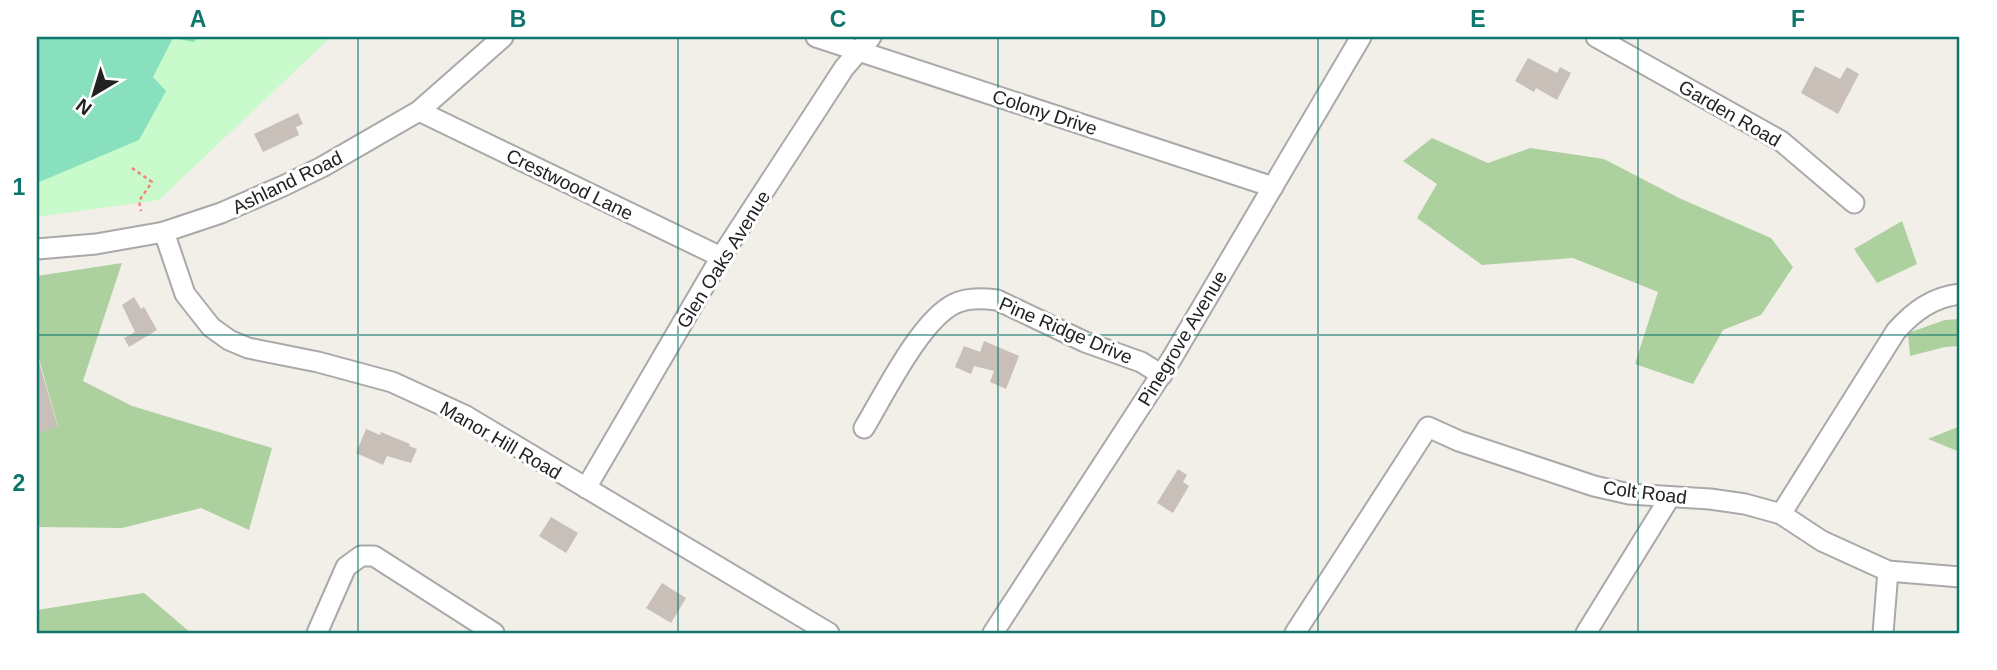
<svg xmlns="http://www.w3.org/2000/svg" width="1997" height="670" viewBox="0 0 1997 670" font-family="Arial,sans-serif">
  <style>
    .forest { fill: #add19e }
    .park { fill: #c8facc }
    .pitch { fill: #88e0be }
    .building { fill: #c7bfb8 }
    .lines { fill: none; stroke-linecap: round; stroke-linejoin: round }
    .minor-casing { stroke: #a9a9a9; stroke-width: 23 }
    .path { stroke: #fa8072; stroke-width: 2.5; stroke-dasharray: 3.5 3.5; stroke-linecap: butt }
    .minor { stroke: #fff; stroke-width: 19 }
    .grid { fill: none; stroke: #0f766e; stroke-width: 2; stroke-opacity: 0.55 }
    .labels { text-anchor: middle; stroke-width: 6; stroke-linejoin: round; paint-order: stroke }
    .street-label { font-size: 19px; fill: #222; stroke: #fff }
    .neatline { fill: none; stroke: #0f766e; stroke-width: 2.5 }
    .grid-label { font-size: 23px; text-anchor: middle; font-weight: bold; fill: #0f766e }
  </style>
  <rect width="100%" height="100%" fill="#f2efe9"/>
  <g class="forest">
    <path d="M1432,138L1488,163L1530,148L1604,159L1679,198L1771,238L1793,267L1761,315L1723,330L1693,384L1635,364L1658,292L1573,258L1482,265L1417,218L1437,184L1403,161Z"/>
    <path d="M1902,221L1917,264L1877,283L1854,249Z"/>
    <path d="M122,263L83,381L132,406L272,448L249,530L201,508L122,528L37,527V433L58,426L37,352V276Z"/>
    <path d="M1960,319V346L1945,347L1910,356L1908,333L1945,320Z"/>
    <path d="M1960,426V452L1928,439Z"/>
    <path d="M144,593L191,633H37V610Z"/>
  </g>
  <path class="park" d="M37,37H331L159,200L37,217Z"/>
  <path class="pitch" d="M37,37H197L194,42L173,38L153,77L166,91L139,140L37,183Z"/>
  <g class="building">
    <path d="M1528,58L1557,73L1560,67L1571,73L1557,100L1536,88L1534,92L1515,81Z"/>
    <path d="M1815,66L1840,79L1847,67L1859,74L1838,114L1801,93Z"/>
    <path d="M298,113L303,124L296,127L299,135L263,152L254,134Z"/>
    <path d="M134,297L141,309L144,307L157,330L129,347L124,338L135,332L122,305Z"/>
    <path d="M984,341L1019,356L1006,389L990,382L994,371L974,366L971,374L955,367L964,346L980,352Z"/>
    <path d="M37,355L58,427L37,433Z"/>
    <path d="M366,429L380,435L381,432L410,444L409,446L417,449L411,463L387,456L383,465L356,453Z"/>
    <path d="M1178,469L1187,475L1183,482L1189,486L1173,513L1157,503Z"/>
    <path d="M551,517L578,533L566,553L539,536Z"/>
    <path d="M662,583L686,598L671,623L646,608Z"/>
  </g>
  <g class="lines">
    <g class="minor-casing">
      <g id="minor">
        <path d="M816,37L1273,187"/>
        <path d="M1596,37L1781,141L1854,203"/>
        <path d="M419,111L721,257"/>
        <path d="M164,232L185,294L211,327L229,340L248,348L318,362L392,382L466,416L829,633"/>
        <path d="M37,249L96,244L164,232L221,213L283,186L322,167L419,111L503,37"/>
        <path d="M864,428C884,395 920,321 954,304C967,297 983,298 997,300L1085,342L1141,362L1162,375"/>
        <path d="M586,488L721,257L844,68L871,37"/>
        <path d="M1781,514L1896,331C1914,311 1933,297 1960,294"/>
        <path d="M317,633L346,567L361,556H374L494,633"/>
        <path d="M993,633L1172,358L1361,37"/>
        <path d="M1295,633L1428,427L1459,441L1594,486L1629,494L1710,499L1745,504L1781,514L1822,541L1888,571L1960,577"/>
        <path d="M1586,633L1670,497"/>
        <path d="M1883,633L1888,571"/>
      </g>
    </g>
    <path class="path" d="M132,168L152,182L139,201L141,211"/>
    <use href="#minor" class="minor"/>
  </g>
  <path class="grid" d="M358,37V633M678,37V633M998,37V633M1318,37V633M1638,37V633M37,335H1960"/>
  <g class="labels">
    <g class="street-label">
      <text transform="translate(1045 112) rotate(18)" y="7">Colony Drive</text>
      <text transform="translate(1730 113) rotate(30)" y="7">Garden Road</text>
      <text transform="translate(287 182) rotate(-26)" y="7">Ashland Road</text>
      <text transform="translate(570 184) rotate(26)" y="7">Crestwood Lane</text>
      <text transform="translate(723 259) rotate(-58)" y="7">Glen Oaks Avenue</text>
      <text transform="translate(1066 330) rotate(23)" y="7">Pine Ridge Drive</text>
      <text transform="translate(1182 338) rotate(-59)" y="7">Pinegrove Avenue</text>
      <text transform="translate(501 440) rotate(30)" y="7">Manor Hill Road</text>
      <text transform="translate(1645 492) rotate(7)" y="7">Colt Road</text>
    </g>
  </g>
  <rect width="1997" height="670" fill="none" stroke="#ffffff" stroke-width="77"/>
  <g transform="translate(94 94) rotate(218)" stroke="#ffffff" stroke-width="5" paint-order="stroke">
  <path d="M0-5L12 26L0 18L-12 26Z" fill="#222222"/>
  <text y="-10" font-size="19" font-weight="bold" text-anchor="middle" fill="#222222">N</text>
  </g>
  <rect x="38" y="38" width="1920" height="594" class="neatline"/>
  <g class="grid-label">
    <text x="198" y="27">A</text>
    <text x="518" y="27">B</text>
    <text x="838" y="27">C</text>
    <text x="1158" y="27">D</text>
    <text x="1478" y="27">E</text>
    <text x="1798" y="27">F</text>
    <text x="19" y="195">1</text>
    <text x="19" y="491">2</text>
  </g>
</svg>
